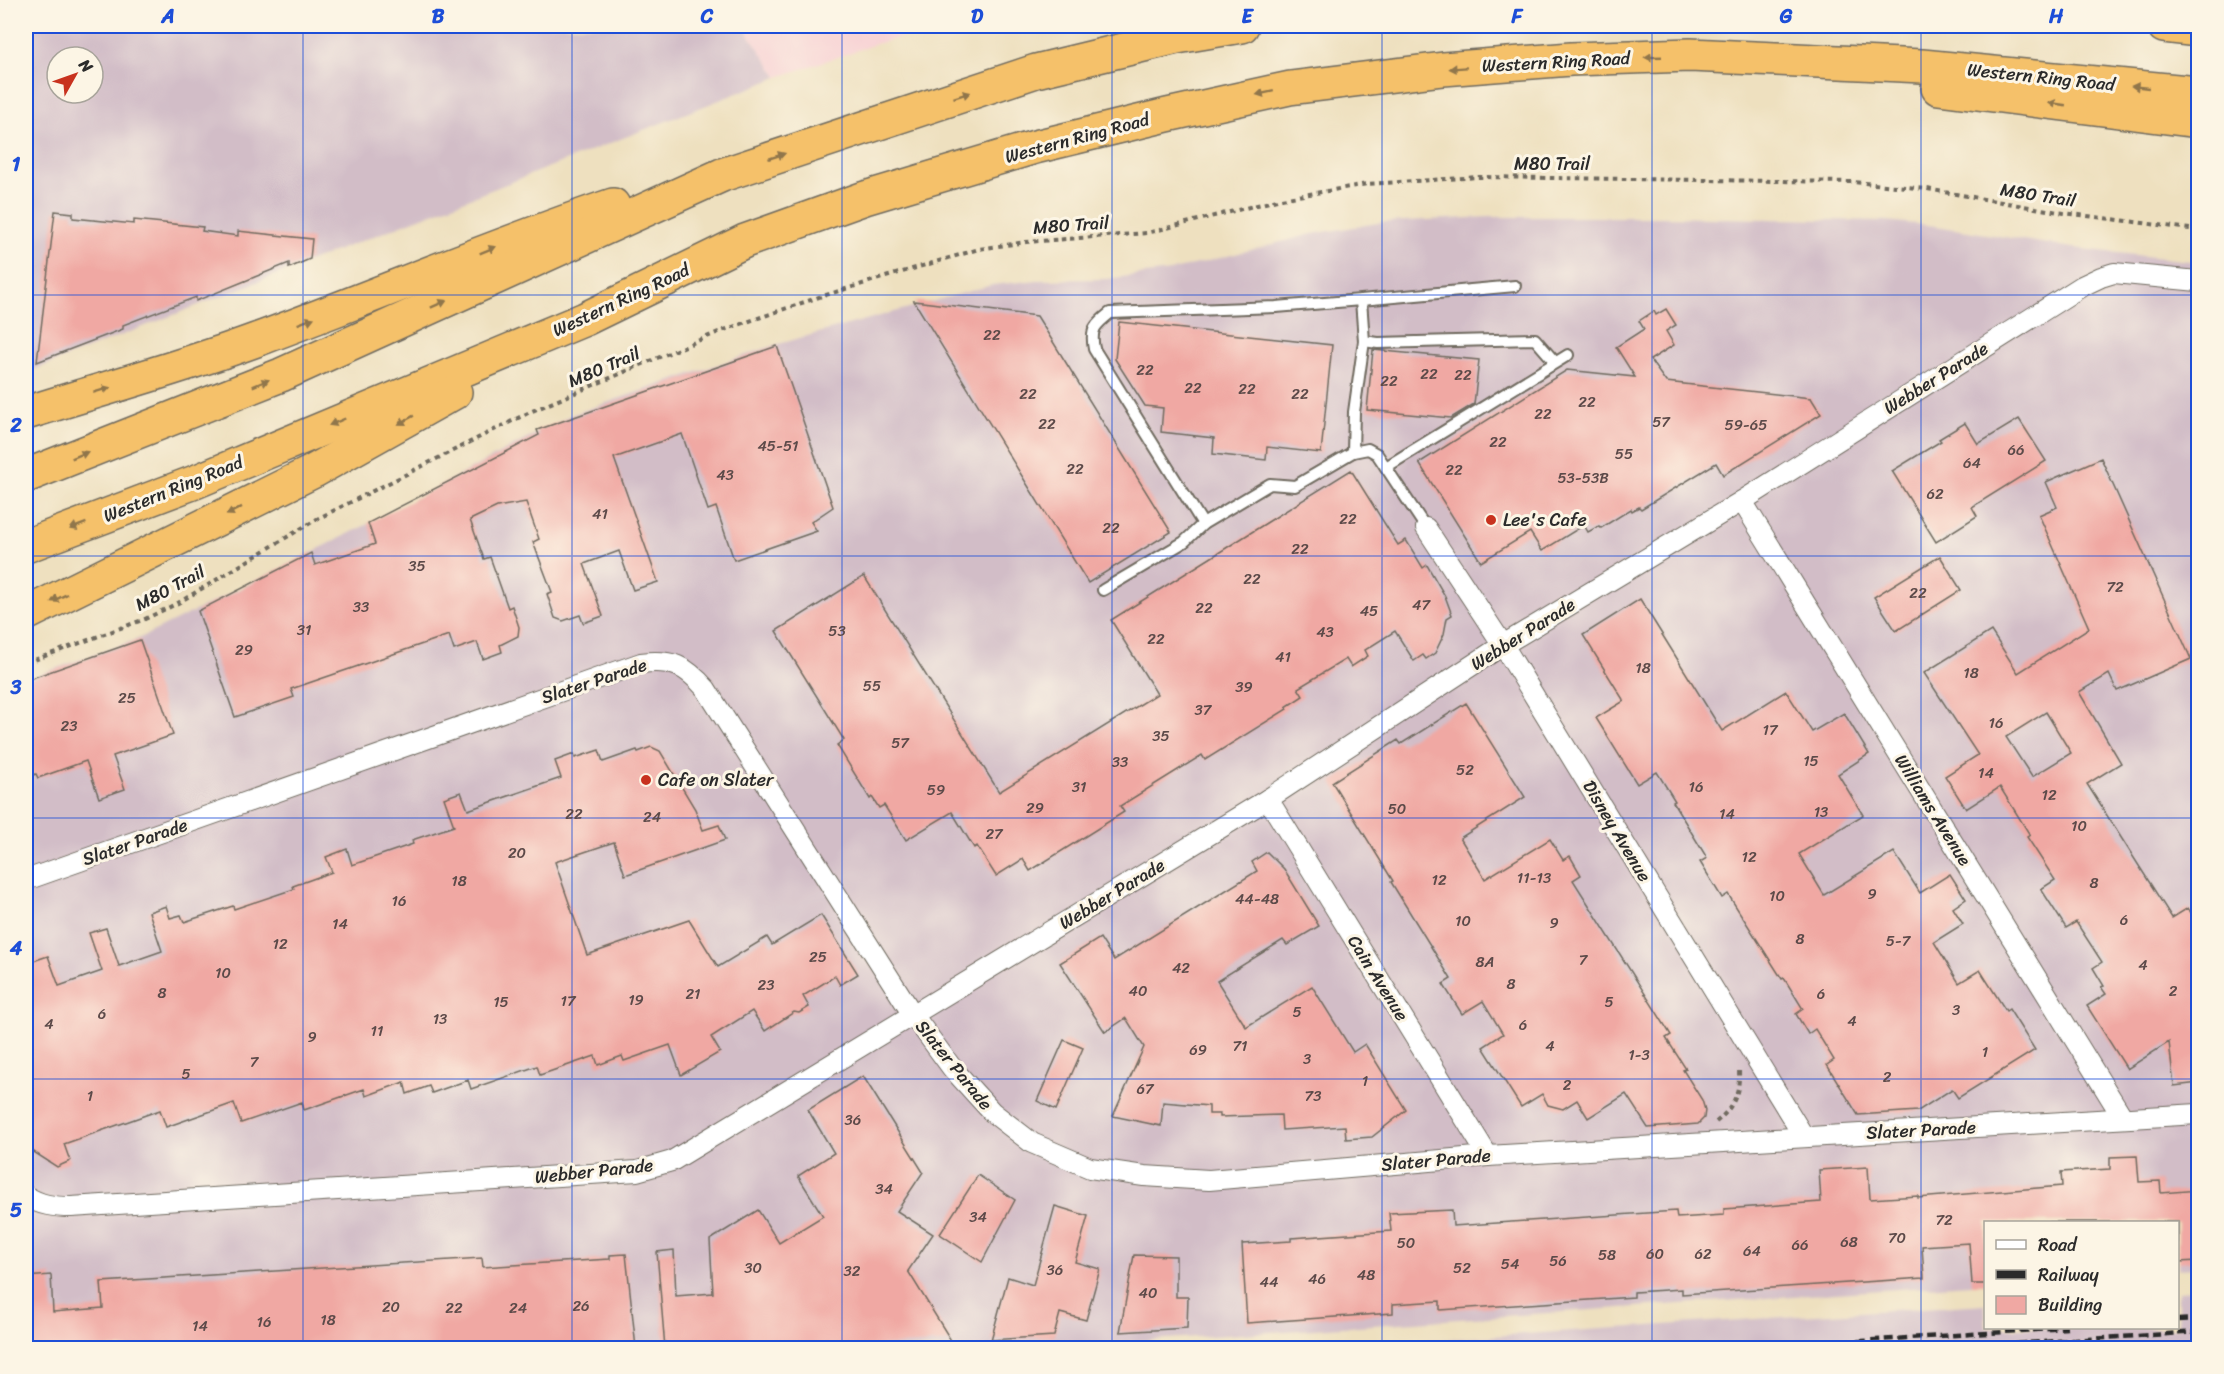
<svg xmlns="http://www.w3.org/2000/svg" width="2224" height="1374" viewBox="0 0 2224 1374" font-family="Sriracha,sans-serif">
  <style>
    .built { fill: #f7cfd3 }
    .industrial { fill: #d2bdc7; fill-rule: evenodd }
    .building { fill: #f0a8a3; fill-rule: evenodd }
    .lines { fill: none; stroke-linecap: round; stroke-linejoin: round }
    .service-casing { stroke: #6f6a5f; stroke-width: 14 }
    .minor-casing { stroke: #6f6a5f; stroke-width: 22 }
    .motorway-casing { stroke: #6f6a5f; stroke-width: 36 }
    .path { stroke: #6f6a5f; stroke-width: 4; stroke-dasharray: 4.5 4.5; stroke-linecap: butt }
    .service { stroke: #fff; stroke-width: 10 }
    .minor { stroke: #fff; stroke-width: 20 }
    .motorway { stroke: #f5c16b; stroke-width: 33 }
    .rail { stroke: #2b2b2b; stroke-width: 4.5; stroke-dasharray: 9 4.5; stroke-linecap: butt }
    .oneway { fill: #90764b }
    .grid { fill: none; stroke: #1d4ed8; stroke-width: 1.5; stroke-opacity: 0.55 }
    .poi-dot { fill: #c8321e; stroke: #fcf5e5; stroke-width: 2 }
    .labels { text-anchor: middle; stroke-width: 6; stroke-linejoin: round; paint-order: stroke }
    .number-label { font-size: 15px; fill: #5c4a49 }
    .street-label { font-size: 18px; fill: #2b2b2b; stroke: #fcf5e5 }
    .poi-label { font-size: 18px; fill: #2b2b2b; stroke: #fcf5e5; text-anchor: start }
    .neatline { fill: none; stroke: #1d4ed8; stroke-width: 2 }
    .grid-label { font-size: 20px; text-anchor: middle; font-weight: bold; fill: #1d4ed8 }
  </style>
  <rect width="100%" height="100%" fill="#fcf5e5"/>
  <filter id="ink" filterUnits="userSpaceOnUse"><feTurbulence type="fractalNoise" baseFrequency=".0167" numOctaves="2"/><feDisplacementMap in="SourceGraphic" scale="12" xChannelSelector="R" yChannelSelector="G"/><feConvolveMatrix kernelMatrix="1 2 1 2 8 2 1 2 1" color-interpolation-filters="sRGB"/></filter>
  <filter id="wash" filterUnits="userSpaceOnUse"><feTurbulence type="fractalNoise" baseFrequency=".008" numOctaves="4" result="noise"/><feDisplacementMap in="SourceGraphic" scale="24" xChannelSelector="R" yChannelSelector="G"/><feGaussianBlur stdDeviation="1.35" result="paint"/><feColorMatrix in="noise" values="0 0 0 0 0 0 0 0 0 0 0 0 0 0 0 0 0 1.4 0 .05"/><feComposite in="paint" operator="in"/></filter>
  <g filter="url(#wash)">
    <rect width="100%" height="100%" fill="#eee0bf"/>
    <path class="built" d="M743,26H944L879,43L778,77Z"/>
    <g class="industrial">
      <path d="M26,26H743L778,77L26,373ZM57,57H93V93H57Z"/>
      <path d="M1490,217H1661L1886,221L1936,226L2073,248L2198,262V1268L2178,1269V1222H1986L1985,1283L1036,1348H26V679L138,639L197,610L370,523L571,415L775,345L992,285L1038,280L1106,279L1170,271L1312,234L1384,222Z"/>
      <path d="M2198,1290V1348H1310L1985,1304L1986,1328H2178V1291Z"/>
    </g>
    <g id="blocks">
      <g class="building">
        <path d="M55,211L73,213V218L134,224V220L203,227L202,231L238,236V231L312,239L310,259L289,268V263L196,301V297L123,325V329L37,362Z"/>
        <path d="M914,301L1037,316L1171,532L1088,583Z"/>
        <path d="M1666,309L1676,325L1666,331L1674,345L1650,360L1666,382L1811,398L1821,414L1723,475L1716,463L1641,509L1639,507L1632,511L1631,509L1601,528L1599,526L1588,532L1584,525L1542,551L1530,532L1481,562L1419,463L1567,370L1635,377L1616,347L1644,329L1639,321L1654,311L1656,315Z"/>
        <path d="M1119,322L1332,345L1321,453L1267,447L1266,460L1213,454L1214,438L1161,432L1163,408L1145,406L1115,359Z"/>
        <path d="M777,346L833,507L811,522L817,531L734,560L716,507L708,510L682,434L614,458L658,582L633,590L619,551L584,564L603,616L583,623L580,615L563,621L555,618L547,594L552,592L533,542L539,539L526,502L497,507L470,520L484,559L490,557L508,608L512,606L519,627L518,636L500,645L502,652L483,659L477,642L454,650L449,635L291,689L294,697L235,717L198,611L311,553L315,565L375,544L368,523L539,435L537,430Z"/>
        <path d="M1373,350L1479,360L1474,404L1451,418L1367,410Z"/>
        <path d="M2019,419L2046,461L1972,507L1977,516L1936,542L1892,471L1941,441L1939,439L1965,423L1978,444Z"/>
        <path d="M2101,458L2191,659L2117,691L2109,674L2079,692L2121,763L2087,784L2172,918L2188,908L2199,925V1083L2174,1086L2169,1042L2127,1069L2087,1006L2106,994L2101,987L2104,986L2093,968L2102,962L2076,922L2066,928L2041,889L2055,880L2027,837L2030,835L2000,787L1966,809L1945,776L1978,755L1924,673L1991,631L2018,673L2089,628L2039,515L2057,507L2046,482ZM2046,712L2071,753L2032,777L2006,737Z"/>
        <path d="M1351,470L1398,545L1406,540L1423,568L1427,565L1445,596L1452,615L1447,618L1444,634L1435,653L1426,659L1423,655L1414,661L1395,631L1365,650L1368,656L1351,667L1346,659L1298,688L1303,696L1286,707L1287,709L1205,760L1202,755L1120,806L1124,812L1030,871L1023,859L996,876L977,846L974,848L952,812L906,840L884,805L879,808L872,797L870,799L837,745L844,740L776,631L864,576L999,792L1157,694L1111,620Z"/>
        <path d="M1940,556L1961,590L1896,631L1874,597Z"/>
        <path d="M1640,599L1722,731L1786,691L1812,732L1844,713L1869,754L1838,774L1863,815L1799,854L1824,895L1894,852L1920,893L1950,874L1966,899L1953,908L1963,924L1934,942L1959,983L1980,970L2006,1011L2009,1009L2035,1050L1958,1098L1952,1089L1918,1111L1858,1115L1827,1065L1834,1060L1815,1029L1808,1034L1796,1014L1803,1009L1784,978L1782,979L1728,894L1722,898L1700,862L1707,858L1673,802L1675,801L1657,772L1637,784L1596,718L1624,701L1583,635Z"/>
        <path d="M140,640L173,735L113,756L125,789L99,798L86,761L38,778L36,774L26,778V680Z"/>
        <path d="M1466,703L1525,797L1460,838L1485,879L1550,839L1563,860L1570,856L1581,875L1573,880L1671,1035L1666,1038L1686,1069L1683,1070L1702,1100L1705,1110L1704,1118L1698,1124L1648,1128L1626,1094L1588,1118L1577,1100L1563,1109L1548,1105L1542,1094L1521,1107L1483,1047L1503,1034L1483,1001L1462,1014L1443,984L1451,979L1391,882L1393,881L1332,782L1398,740L1401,744Z"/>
        <path d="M651,747L660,751L695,809L703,830L719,825L725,840L625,875L614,842L555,862L587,955L689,920L718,967L767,937L772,945L821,915L858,974L840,985L835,976L803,996L809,1007L799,1013L794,1012L765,1031L752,1011L711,1037L720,1052L681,1075L670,1045L624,1061L622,1056L598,1065L595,1056L540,1075L537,1066L471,1089L468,1080L432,1093L429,1086L407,1094L404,1082L366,1096L364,1089L304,1110L302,1102L241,1123L234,1103L166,1127L160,1110L64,1144L70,1161L57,1167L26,1147V974L33,971L30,962L48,956L59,986L102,971L89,933L106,928L119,966L162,951L149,912L166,906L170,918L181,915L184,922L233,906L234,909L294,889L293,886L332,872L326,857L347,849L352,865L413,844L412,840L454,826L444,798L461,792L468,810L561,778L555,761L574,754L575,758L599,750L603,762L637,750L638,752Z"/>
        <path d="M1267,852L1284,869L1319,926L1287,945L1283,940L1217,981L1246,1027L1312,986L1353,1052L1365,1044L1406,1110L1372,1137L1346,1139L1345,1126L1282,1130L1281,1115L1220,1117V1114H1209V1106L1163,1102L1161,1126L1113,1116L1144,1047L1126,1018L1105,1032L1060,963L1100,938L1114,960L1257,871L1252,862Z"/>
        <path d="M1064,1040L1083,1048L1056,1110L1037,1101Z"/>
        <path d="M863,1076L923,1172L897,1211L933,1234L908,1271L952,1342L845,1348H665L657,1252L674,1250L676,1296L713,1293L710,1240L758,1210L779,1243L823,1216L798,1176L834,1153L808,1110Z"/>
        <path d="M2137,1156L2139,1182L2160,1181L2161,1193L2199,1190V1261L2178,1262V1222H1986V1284H1972L1969,1243L1922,1246L1924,1278L1682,1294V1289L1634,1292V1297L1440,1310V1301L1393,1304V1313L1247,1323L1242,1244L1291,1241V1238L1391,1231L1389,1213L1452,1210L1453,1226L1676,1211L1677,1218L1724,1215V1209L1821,1202L1819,1170L1868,1167L1870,1199L1918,1196V1198L2062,1186L2061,1172L2110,1169V1157Z"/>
        <path d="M978,1175L1015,1200L982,1262L940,1234Z"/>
        <path d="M1055,1206L1088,1216L1075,1262L1100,1269L1086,1320L1060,1313L1054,1336L991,1340L1008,1277L1033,1285Z"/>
        <path d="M626,1254L636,1348H26V1277L51,1275L53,1312L103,1308L101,1282L482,1258L483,1267L610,1259V1255Z"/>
        <path d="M1134,1255L1176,1256V1297H1188L1187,1328L1120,1332Z"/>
      </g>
    </g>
  </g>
  <g filter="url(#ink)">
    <use href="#blocks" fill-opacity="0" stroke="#6f6a5f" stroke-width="1.5"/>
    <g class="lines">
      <g class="service-casing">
        <g id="service">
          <path d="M1361,300L1515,286"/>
          <path d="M1353,452L1354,412L1364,341"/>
          <path d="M1386,467L1568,355"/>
          <path d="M1203,524L1094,349C1090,329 1095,325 1110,313L1276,307L1361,300L1364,341L1378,343L1535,339L1555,362"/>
          <path d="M1103,590L1184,542L1203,524L1270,484L1295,486L1353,452L1368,449L1377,454L1426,528"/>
        </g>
      </g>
      <g class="minor-casing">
        <g id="minor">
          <path d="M1742,501L2123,1118"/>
          <path d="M1426,528L1503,645L1804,1137"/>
          <path d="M1268,799L1488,1156"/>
          <path d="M26,880L641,663C672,659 686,666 706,689L913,1015L952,1068L992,1112L1032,1143L1090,1168L1144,1176L1209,1180L1488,1156L2198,1114"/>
          <path d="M26,1196C40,1205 54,1207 71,1207L637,1171L672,1161L1268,799L1503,645L1742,501L2082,286L2101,277L2114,273L2198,281"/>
        </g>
      </g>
      <g class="motorway-casing">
        <g id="motorway">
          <path d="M2164,26L2198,30"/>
          <path d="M1938,88L2198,121"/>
          <path d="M26,413C102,389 180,368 256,340C375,296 492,246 613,205"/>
          <path d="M26,476L281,375L722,175L1036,71L1177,37L1242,26"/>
          <path d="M26,546L195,482L585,319L745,241L865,198L1035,147L1167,115L1290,88L1443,69L1571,59L1690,55L1922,66L2198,93"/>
          <path d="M26,614L314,471L455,392"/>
        </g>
      </g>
      <g class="path">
        <path d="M26,663L145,619L178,603L317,519L530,412L721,331L819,297L979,249L1026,242L1147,233L1281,199L1367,184L1479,177L1853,182L1927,189L2064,213L2198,230"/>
        <path d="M1716,1122C1734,1107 1740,1093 1739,1069"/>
      </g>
      <use href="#service" class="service"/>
      <use href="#minor" class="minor"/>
      <use href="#motorway" class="motorway"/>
      <g class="rail">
        <path d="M2178,1320L2198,1319"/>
        <path d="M1750,1348L2067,1328"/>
        <path d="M1949,1348L2198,1332"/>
      </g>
    </g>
    <defs><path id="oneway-solid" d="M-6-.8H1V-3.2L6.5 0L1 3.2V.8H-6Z" transform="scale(1.5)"/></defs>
    <g class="oneway">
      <use href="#oneway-solid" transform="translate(1653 57) rotate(178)"/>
      <use href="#oneway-solid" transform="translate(1458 68) rotate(176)"/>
      <use href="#oneway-solid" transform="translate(2140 87) rotate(-174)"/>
      <use href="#oneway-solid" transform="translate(1265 93) rotate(168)"/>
      <use href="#oneway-solid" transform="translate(962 95) rotate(-18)"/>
      <use href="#oneway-solid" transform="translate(2057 104) rotate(-172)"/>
      <use href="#oneway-solid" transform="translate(777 156) rotate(-18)"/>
      <use href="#oneway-solid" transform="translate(488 250) rotate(-22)"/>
      <use href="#oneway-solid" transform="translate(439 304) rotate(-24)"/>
      <use href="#oneway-solid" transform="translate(306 321) rotate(-21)"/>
      <use href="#oneway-solid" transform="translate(261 383) rotate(-22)"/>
      <use href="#oneway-solid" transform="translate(102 390) rotate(-17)"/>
      <use href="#oneway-solid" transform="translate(406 420) rotate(151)"/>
      <use href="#oneway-solid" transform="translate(337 422) rotate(157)"/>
      <use href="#oneway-solid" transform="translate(80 455) rotate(-22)"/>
      <use href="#oneway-solid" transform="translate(234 511) rotate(153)"/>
      <use href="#oneway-solid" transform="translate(78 526) rotate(159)"/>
      <use href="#oneway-solid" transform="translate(59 598) rotate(154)"/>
    </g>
  </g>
  <path class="grid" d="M303,26V1348M572,26V1348M842,26V1348M1112,26V1348M1382,26V1348M1652,26V1348M1921,26V1348M26,295H2198M26,556H2198M26,818H2198M26,1079H2198"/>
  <g class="poi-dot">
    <circle cx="1491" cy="520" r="6"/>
    <circle cx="646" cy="780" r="6"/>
  </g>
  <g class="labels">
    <g class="number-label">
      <text x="992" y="340">22</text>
      <text x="1145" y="375">22</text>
      <text x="1429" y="379">22</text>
      <text x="1463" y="380">22</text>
      <text x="1389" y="386">22</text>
      <text x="1193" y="393">22</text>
      <text x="1247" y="394">22</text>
      <text x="1028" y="399">22</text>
      <text x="1300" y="399">22</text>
      <text x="1587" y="407">22</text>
      <text x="1543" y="419">22</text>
      <text x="1661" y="427">57</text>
      <text x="1047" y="429">22</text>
      <text x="1746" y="430">59-65</text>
      <text x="1498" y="447">22</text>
      <text x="778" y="451">45-51</text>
      <text x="2016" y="455">66</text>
      <text x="1624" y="459">55</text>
      <text x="1972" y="468">64</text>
      <text x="1075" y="474">22</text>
      <text x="1454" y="475">22</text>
      <text x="725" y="480">43</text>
      <text x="1583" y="483">53-53B</text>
      <text x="1935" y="499">62</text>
      <text x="600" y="519">41</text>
      <text x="1348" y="524">22</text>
      <text x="1111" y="533">22</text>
      <text x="1300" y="554">22</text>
      <text x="417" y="571">35</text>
      <text x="1252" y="584">22</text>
      <text x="2115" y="592">72</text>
      <text x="1918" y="598">22</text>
      <text x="1421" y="610">47</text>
      <text x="361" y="612">33</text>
      <text x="1204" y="613">22</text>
      <text x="1369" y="616">45</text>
      <text x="304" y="635">31</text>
      <text x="837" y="636">53</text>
      <text x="1325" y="637">43</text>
      <text x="1156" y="644">22</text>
      <text x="244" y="655">29</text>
      <text x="1283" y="662">41</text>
      <text x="1643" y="673">18</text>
      <text x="1971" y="678">18</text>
      <text x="872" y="691">55</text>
      <text x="1244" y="692">39</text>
      <text x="127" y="703">25</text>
      <text x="1203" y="715">37</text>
      <text x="1996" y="728">16</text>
      <text x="69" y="731">23</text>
      <text x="1770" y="735">17</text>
      <text x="1161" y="741">35</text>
      <text x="900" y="748">57</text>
      <text x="1811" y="766">15</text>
      <text x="1120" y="767">33</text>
      <text x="1465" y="775">52</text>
      <text x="1986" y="778">14</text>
      <text x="1079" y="792">31</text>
      <text x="1696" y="792">16</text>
      <text x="936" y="795">59</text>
      <text x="2049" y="800">12</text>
      <text x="1035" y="813">29</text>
      <text x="1397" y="814">50</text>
      <text x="1821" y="817">13</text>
      <text x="574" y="819">22</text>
      <text x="1727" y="819">14</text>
      <text x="652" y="822">24</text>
      <text x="2079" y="831">10</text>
      <text x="994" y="839">27</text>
      <text x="517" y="858">20</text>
      <text x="1749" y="862">12</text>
      <text x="1534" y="883">11-13</text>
      <text x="1439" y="885">12</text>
      <text x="459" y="886">18</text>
      <text x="2094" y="888">8</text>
      <text x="1872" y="899">9</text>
      <text x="1777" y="901">10</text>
      <text x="1257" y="904">44-48</text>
      <text x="399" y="906">16</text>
      <text x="2124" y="925">6</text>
      <text x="1463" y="926">10</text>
      <text x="1554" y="928">9</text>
      <text x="340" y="929">14</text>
      <text x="1800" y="944">8</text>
      <text x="1898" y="946">5-7</text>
      <text x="280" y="949">12</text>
      <text x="818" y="962">25</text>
      <text x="1583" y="965">7</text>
      <text x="1485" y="967">8A</text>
      <text x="2143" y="970">4</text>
      <text x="1181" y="973">42</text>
      <text x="223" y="978">10</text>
      <text x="1511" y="989">8</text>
      <text x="766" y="990">23</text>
      <text x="1138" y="996">40</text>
      <text x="2173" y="996">2</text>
      <text x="162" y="998">8</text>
      <text x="693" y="999">21</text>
      <text x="1821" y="999">6</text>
      <text x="636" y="1005">19</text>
      <text x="568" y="1006">17</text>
      <text x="501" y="1007">15</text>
      <text x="1609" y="1007">5</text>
      <text x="1956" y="1015">3</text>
      <text x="1297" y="1017">5</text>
      <text x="102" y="1019">6</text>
      <text x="440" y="1024">13</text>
      <text x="1852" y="1026">4</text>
      <text x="49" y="1029">4</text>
      <text x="1523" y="1030">6</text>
      <text x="377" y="1036">11</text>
      <text x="312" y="1042">9</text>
      <text x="1240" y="1051">71</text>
      <text x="1550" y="1051">4</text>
      <text x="1198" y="1055">69</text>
      <text x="1985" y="1057">1</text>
      <text x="1639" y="1060">1-3</text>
      <text x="1307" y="1064">3</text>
      <text x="254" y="1067">7</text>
      <text x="186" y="1079">5</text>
      <text x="1887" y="1082">2</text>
      <text x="1365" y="1086">1</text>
      <text x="1567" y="1090">2</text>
      <text x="1145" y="1094">67</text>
      <text x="90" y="1101">1</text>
      <text x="1313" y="1101">73</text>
      <text x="853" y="1125">36</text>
      <text x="884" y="1194">34</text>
      <text x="978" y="1222">34</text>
      <text x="1944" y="1225">72</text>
      <text x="1897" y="1243">70</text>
      <text x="1849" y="1247">68</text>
      <text x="1406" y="1248">50</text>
      <text x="1800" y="1250">66</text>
      <text x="1752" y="1256">64</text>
      <text x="1655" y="1259">60</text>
      <text x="1703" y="1259">62</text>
      <text x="1607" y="1260">58</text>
      <text x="1558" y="1266">56</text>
      <text x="1510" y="1269">54</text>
      <text x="753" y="1273">30</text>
      <text x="1462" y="1273">52</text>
      <text x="1055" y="1275">36</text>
      <text x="852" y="1276">32</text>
      <text x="1366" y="1280">48</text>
      <text x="1317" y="1284">46</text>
      <text x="1269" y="1287">44</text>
      <text x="1148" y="1298">40</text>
      <text x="581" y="1311">26</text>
      <text x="391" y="1312">20</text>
      <text x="454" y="1313">22</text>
      <text x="518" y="1313">24</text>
      <text x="328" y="1325">18</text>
      <text x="264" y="1327">16</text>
      <text x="200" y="1331">14</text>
    </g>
    <g class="street-label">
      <text transform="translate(1556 62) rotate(-3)" y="6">Western Ring Road</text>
      <text transform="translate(2041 77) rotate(6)" y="6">Western Ring Road</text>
      <text transform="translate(1077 138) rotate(-15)" y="6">Western Ring Road</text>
      <text x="1552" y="170">M80 Trail</text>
      <text transform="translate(2038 195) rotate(9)" y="6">M80 Trail</text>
      <text transform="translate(1071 225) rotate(-4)" y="6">M80 Trail</text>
      <text transform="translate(621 300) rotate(-25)" y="6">Western Ring Road</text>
      <text transform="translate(604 367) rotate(-23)" y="6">M80 Trail</text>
      <text transform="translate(1936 378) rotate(-32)" y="6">Webber Parade</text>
      <text transform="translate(173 489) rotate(-22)" y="6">Western Ring Road</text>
      <text transform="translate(170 588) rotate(-28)" y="6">M80 Trail</text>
      <text transform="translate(1523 634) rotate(-32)" y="6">Webber Parade</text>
      <text transform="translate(594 681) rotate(-18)" y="6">Slater Parade</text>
      <text transform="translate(1933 810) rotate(58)" y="6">Williams Avenue</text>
      <text transform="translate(1617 831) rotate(59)" y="6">Disney Avenue</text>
      <text transform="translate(135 842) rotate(-19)" y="6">Slater Parade</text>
      <text transform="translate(1112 894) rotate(-31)" y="6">Webber Parade</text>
      <text transform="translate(1378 978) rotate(58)" y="6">Cain Avenue</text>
      <text transform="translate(954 1065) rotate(51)" y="6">Slater Parade</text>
      <text transform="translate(1921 1130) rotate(-3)" y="6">Slater Parade</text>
      <text transform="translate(1436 1160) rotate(-5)" y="6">Slater Parade</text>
      <text transform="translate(594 1171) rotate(-6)" y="6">Webber Parade</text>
    </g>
    <g class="poi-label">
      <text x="1503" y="526">Lee's Cafe</text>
      <text x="658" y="786">Cafe on Slater</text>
    </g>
  </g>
  <rect width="2224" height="1374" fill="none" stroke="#fcf5e5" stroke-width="66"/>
  <rect x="1984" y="1221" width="195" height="108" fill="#fcf5e5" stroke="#a8a49b" stroke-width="1.5"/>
  <rect x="1996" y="1240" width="30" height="9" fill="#ffffff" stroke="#a8a49b" stroke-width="1.5"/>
  <text x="2038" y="1251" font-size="18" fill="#2b2b2b">Road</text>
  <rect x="1996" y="1270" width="30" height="9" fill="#2b2b2b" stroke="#a8a49b" stroke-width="1.5"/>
  <text x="2038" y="1281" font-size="18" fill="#2b2b2b">Railway</text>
  <rect x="1996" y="1296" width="30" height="18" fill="#f0a8a3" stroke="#a8a49b" stroke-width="1.5"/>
  <text x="2038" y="1311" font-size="18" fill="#2b2b2b">Building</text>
  <g transform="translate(75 75) rotate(50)"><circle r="28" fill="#fcf5e5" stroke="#a8a49b" stroke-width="1.5"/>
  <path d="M0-4.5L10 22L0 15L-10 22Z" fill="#c8321e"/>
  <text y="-9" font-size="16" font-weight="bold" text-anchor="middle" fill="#2b2b2b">N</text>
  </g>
  <rect x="33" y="33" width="2158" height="1308" class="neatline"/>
  <g class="grid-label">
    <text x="168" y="23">A</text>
    <text x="438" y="23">B</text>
    <text x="707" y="23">C</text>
    <text x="977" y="23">D</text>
    <text x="1247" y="23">E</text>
    <text x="1517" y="23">F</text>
    <text x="1786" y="23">G</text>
    <text x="2056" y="23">H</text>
    <text x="16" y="171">1</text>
    <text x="16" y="432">2</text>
    <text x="16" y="694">3</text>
    <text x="16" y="955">4</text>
    <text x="16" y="1217">5</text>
  </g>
</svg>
